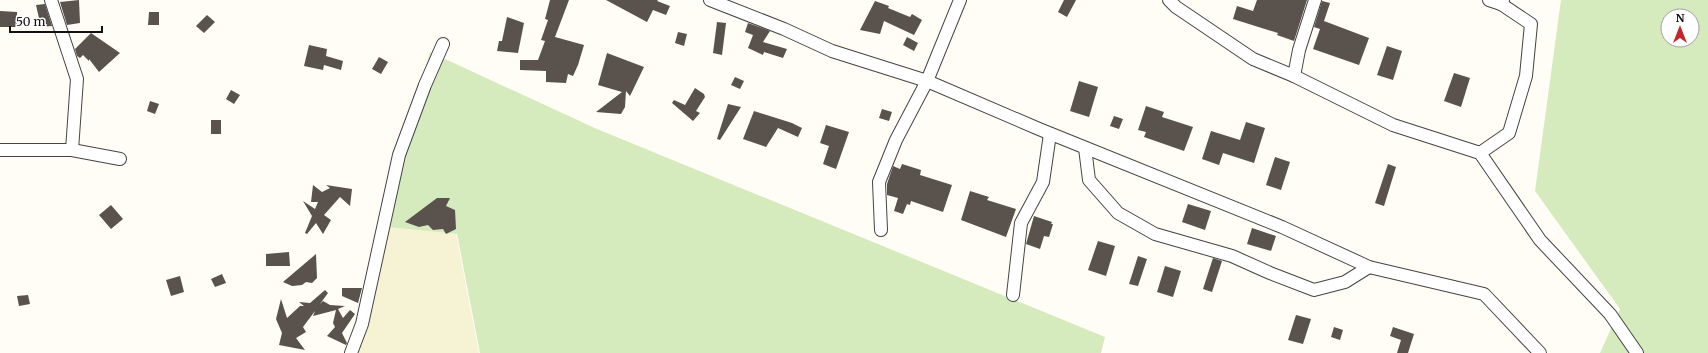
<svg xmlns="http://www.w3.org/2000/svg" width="1708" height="353" viewBox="0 0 1708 353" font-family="Merriweather,serif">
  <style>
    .farmland { fill: #f6f3d4 }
    .green { fill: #d5ebbd; fill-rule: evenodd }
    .building { fill: #5a524d }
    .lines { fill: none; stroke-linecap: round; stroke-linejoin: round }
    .minor-casing { stroke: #444; stroke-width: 14 }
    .minor { stroke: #fff; stroke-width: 12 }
  </style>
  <rect width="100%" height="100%" fill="#fffdf5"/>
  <path class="farmland" d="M387,227L456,234L479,353H354Z"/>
  <g class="green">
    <path d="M1561,0H1708V353H1600L1620,309L1535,191ZM1668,16H1692V40H1668Z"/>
    <path d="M430,52L597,129L1105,337L1101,353H480L457,234L387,227L411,120Z"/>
  </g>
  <g class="building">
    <path d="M79,0L80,23L67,25L60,2Z"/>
    <path d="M550,0H569L555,37L584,45L578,65L573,76L568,74L566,83L546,82V71L520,70V60H538L545,41L541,40L548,20L545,19Z"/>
    <path d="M606,0H658L657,1L670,6L666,15L653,10L647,22Z"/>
    <path d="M1064,0H1076L1067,17L1058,12Z"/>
    <path d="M1257,0H1307L1294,41L1277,35L1278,33L1233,19L1237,6L1253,11Z"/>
    <path d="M875,1L889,6L888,8L910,17L912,14L922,20L914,35L884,21L880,34L860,30Z"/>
    <path d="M1322,1L1330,3L1324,21L1369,38L1359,65L1313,49L1320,29L1314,27Z"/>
    <path d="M45,4L52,26L41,27L36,5Z"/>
    <path d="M0,11L17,12V27H0Z"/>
    <path d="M149,12H159V25H148Z"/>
    <path d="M207,15L215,22L204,33L196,26Z"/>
    <path d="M507,17L524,23L518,53L497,51L499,41H502Z"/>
    <path d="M717,22L726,23L722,55L713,53Z"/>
    <path d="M748,23L770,31L763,42L787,49L783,58L764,52L763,55L748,48L753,35L745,32Z"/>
    <path d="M678,32L687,34L684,46L675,43Z"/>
    <path d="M91,33L120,53L99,72L89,59V61L83,55L80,58L77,56L75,49Z"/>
    <path d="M907,37L918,43L914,51L903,45Z"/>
    <path d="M309,45L327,49L326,56L343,61L341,70L324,65L323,70L304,66Z"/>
    <path d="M1387,46L1402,51L1393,80L1377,75Z"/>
    <path d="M607,53L644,67L630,96L626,91L625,107L621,114L596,112L622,92L598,85Z"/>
    <path d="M379,57L388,62L381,74L372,69Z"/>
    <path d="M1454,73L1470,78L1461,107L1444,101Z"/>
    <path d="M735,77L744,81L740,89L731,85Z"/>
    <path d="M1079,81L1098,87L1089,117L1070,111Z"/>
    <path d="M695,88L704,94L705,97L696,111L700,113L693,121L672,103L674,100L685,105Z"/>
    <path d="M231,90L240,95L234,104L226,99Z"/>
    <path d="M150,101L159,104L155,114L147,111Z"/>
    <path d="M728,104L741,107L720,140L717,139Z"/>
    <path d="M1146,106L1164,112L1162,117L1193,127L1184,151L1144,137L1146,132L1138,130Z"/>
    <path d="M882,109L892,112L889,121L879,118Z"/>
    <path d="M754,111L792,123L802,128L798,137L778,128L766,147L743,139Z"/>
    <path d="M1114,116L1123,119L1119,129L1110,126Z"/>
    <rect x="211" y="120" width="10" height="14"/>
    <path d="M1246,122L1265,128L1254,163L1223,153L1219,165L1202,159L1211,131L1240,140Z"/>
    <path d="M826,125L849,132L836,169L823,164L829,146L820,143Z"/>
    <path d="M1275,157L1290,162L1281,190L1266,185Z"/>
    <path d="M902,164L921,170L920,175L952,185L943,212L911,201L910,205L907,204L903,214L894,211L898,198L887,195V184L893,166L900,169Z"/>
    <path d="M1388,164L1396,167L1384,206L1375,203Z"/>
    <path d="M313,185L322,192L330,188L326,185L352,189L350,206L340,197L324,215L331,220L323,234L316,223L307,234L305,233L312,216L303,201L315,209L318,202H311Z"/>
    <path d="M970,191L989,197L987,200L1016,209L1006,237L961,220Z"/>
    <path d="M437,198H450L446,206L455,210L456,229L446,234L443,229L433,230L428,225L419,227L405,222Z"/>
    <path d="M1188,204L1211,211L1205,230L1182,222Z"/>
    <path d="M111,205L123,219L111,229L99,215Z"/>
    <path d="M1034,216L1052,222L1051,224H1053L1049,237L1044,236L1040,249L1026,244Z"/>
    <path d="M1252,228L1276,236L1271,251L1247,244Z"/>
    <path d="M1098,241L1115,246L1106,276L1088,270Z"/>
    <path d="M289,252L290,266H266V254Z"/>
    <path d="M316,254L317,278L312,283L306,282L302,285L292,286L283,282Z"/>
    <path d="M1138,256L1147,259L1138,286L1129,284Z"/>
    <path d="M1213,258L1222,261L1212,292L1203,289Z"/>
    <path d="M1165,266L1181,271L1173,297L1157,292Z"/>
    <path d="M222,274L226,283L215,287L211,279Z"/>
    <path d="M180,276L184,292L171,296L166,280Z"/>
    <path d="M342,288H362L358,303L342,296Z"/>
    <path d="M325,290L328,293L320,304L323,301L330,305L345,306L338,309L343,318L350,310L355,314L342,333L347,343L346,345L327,336L335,327L333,323L336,310L313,316L315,311L303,327L306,332L296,338L305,350L279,345L282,333L276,319L281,299L287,318L300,306H304L299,302L310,303Z"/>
    <path d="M28,295L30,304L19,306L17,296Z"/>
    <path d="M1296,315L1311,319L1303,344L1288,340Z"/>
    <path d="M1334,327L1343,330L1340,340L1331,337Z"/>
    <path d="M1393,327L1414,334L1408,353H1397L1401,340L1390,336Z"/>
  </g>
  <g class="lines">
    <g class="minor-casing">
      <g id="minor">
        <path d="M51,0L77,79L72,150"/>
        <path d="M710,0L784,29L832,51L927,81L1039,129L1282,227L1369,267L1484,294L1540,353"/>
        <path d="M1169,0L1176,7L1253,59L1294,76L1393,125L1480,153L1540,240L1610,314L1637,353"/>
        <path d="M1489,0L1501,4"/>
        <path d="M1294,76L1299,50L1315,0"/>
        <path d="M1085,148L1089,180L1118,213L1155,234L1232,256L1270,273L1314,290L1345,282L1369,267"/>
        <path d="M0,150H72L120,159"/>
        <path d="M1480,153L1509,133L1526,76L1531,24L1501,4L1503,0"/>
        <path d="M881,230L879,182L896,140L927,81L960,0"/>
        <path d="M1013,295L1021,223L1043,182L1050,134"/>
        <path d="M351,353L362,324L399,155L425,85L443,44"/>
      </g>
    </g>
    <use href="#minor" class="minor"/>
  </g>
  <g transform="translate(1680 28)"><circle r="19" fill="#ffffff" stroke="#a0a0a0"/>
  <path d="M0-3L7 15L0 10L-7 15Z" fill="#c4262e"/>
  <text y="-6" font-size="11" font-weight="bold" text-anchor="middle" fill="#111111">N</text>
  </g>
  <path d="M10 26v6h92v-6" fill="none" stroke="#111111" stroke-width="2"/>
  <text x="16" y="26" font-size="12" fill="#111111" stroke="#ffffff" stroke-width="3" paint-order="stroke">50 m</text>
</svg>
